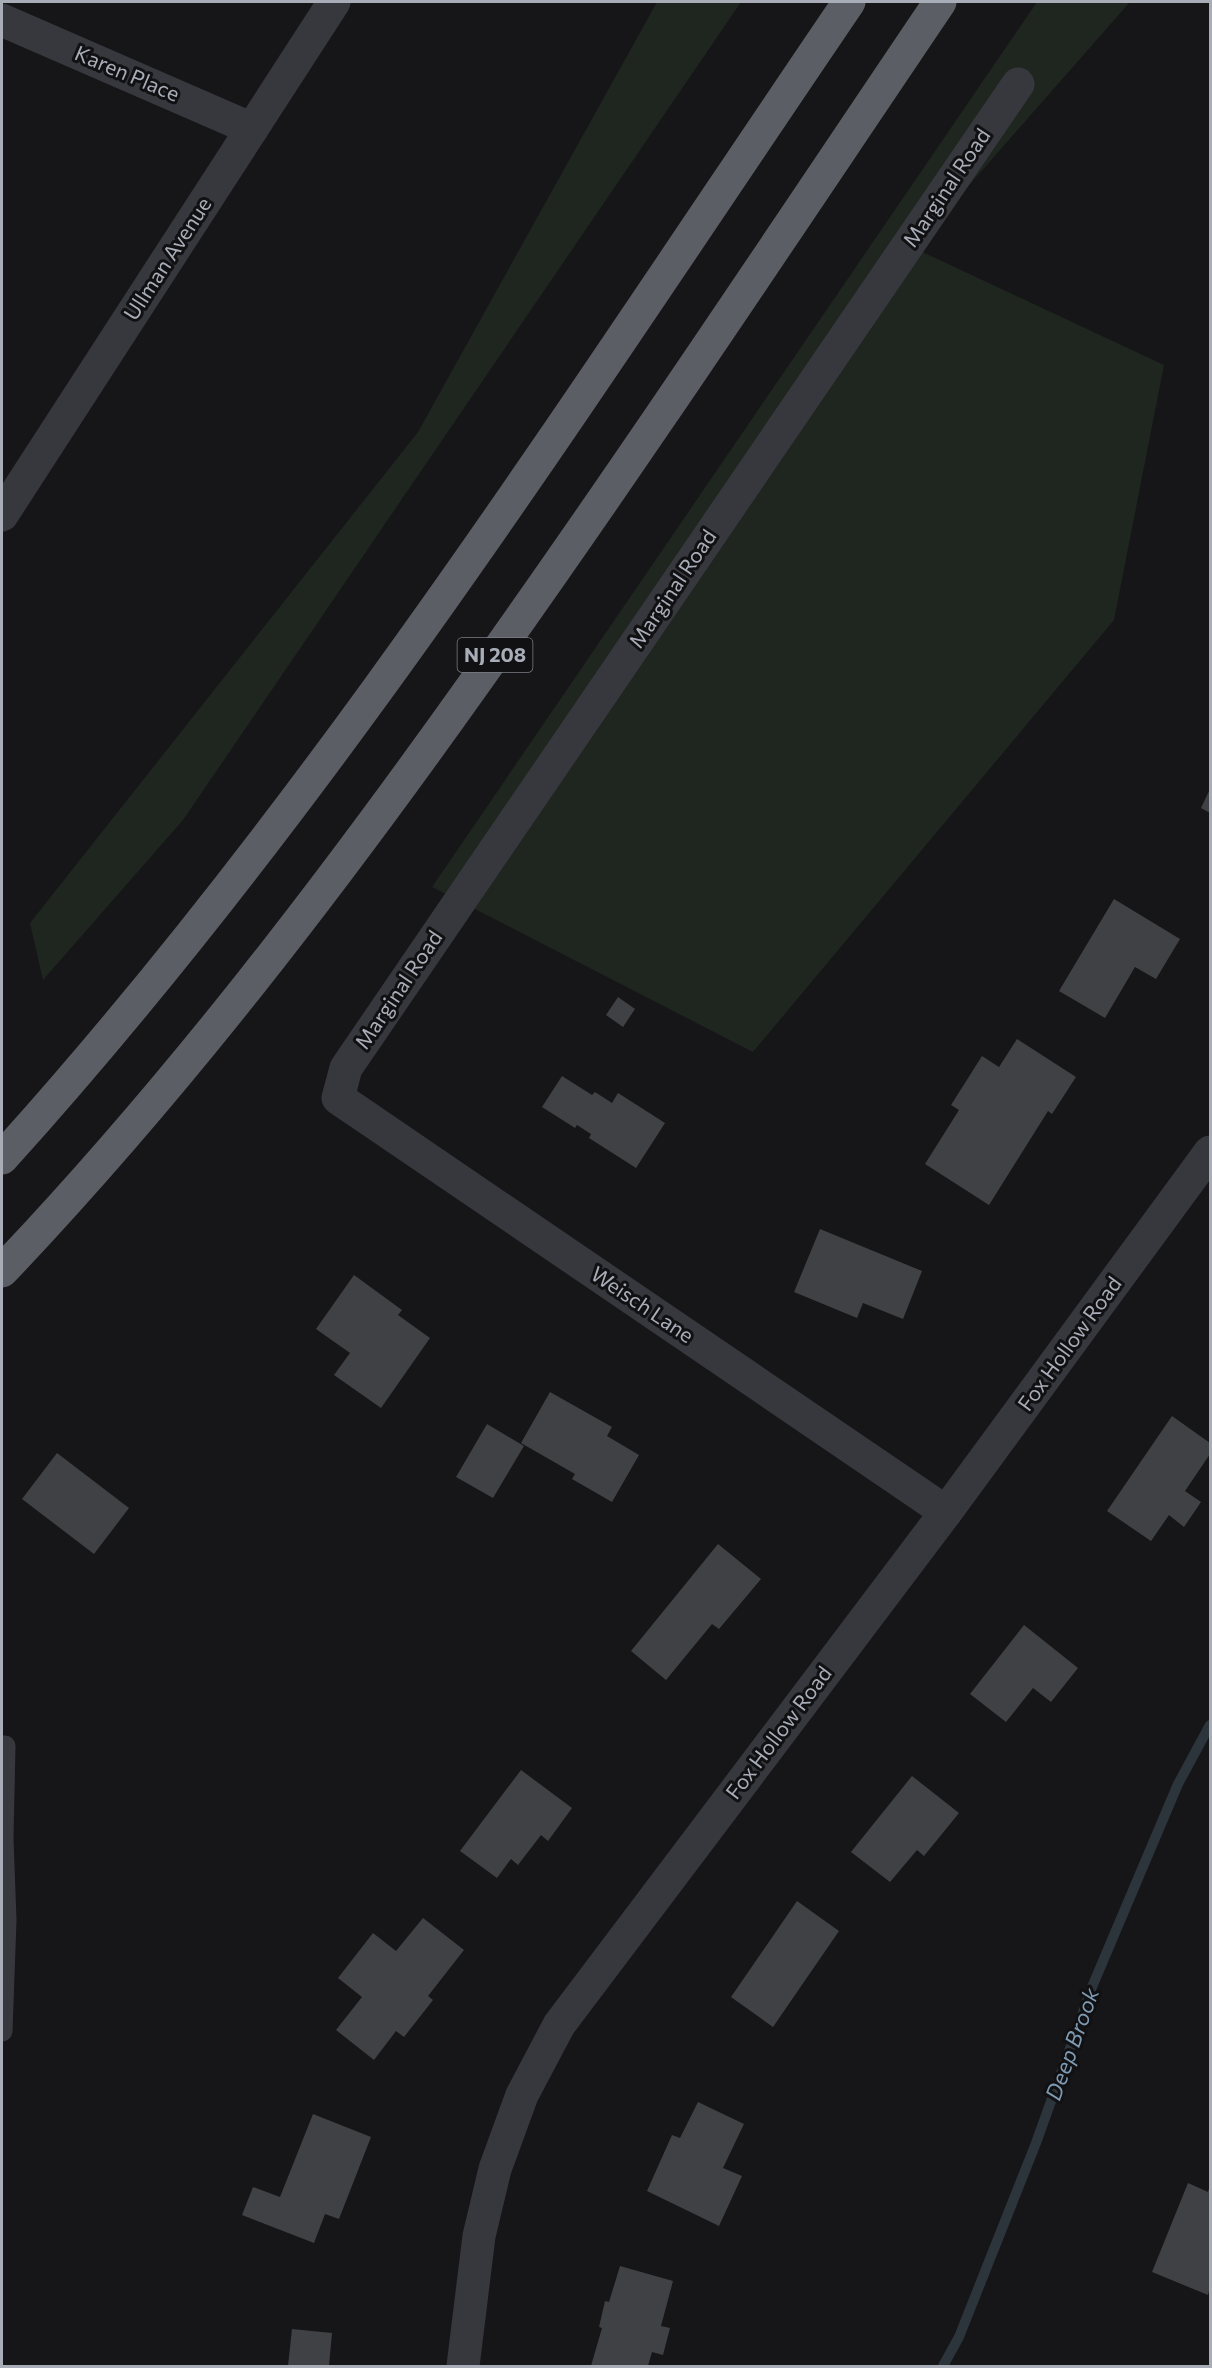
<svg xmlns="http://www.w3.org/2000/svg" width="1212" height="2368" viewBox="0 0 1212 2368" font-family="Commissioner,sans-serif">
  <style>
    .green { fill: #1e261f }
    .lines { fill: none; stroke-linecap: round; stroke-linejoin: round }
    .stream { stroke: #2c353c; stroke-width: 10 }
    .building { fill: #404145 }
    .service { stroke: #37383d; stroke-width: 21 }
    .minor { stroke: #37383d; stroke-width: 33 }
    .trunk { stroke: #5b5e65; stroke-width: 33 }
    .labels { text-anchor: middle; stroke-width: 6; stroke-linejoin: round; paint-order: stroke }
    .shield { fill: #111113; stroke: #7b7e86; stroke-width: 1.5 }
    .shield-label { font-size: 20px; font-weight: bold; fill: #a8adb8 }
    .street-label { font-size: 21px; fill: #a8adb8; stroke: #111113 }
    .water-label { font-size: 22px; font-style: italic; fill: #7f9bb3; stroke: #111113 }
  </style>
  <rect width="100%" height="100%" fill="#161618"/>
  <g class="green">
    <path d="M657,2H741L183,820L43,980L30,923L418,432Z"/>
    <path d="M1037,2H1130L914,248L1164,365L1114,620L753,1052L432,887Z"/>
  </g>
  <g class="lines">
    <path class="stream" d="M943,2366L959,2337L1036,2143L1092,1987L1178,1784L1210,1725"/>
  </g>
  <g class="building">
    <path d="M1210,789V813L1201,808Z"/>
    <path d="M1114,899L1180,939L1156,979L1135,967L1105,1018L1059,991Z"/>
    <path d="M618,997L635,1009L623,1027L606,1015Z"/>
    <path d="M1017,1039L1076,1077L1052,1114L1048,1111L989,1205L925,1164L959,1110L951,1105L982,1056L999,1067Z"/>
    <path d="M562,1076L592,1095L595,1092L612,1103L618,1093L665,1123L636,1168L589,1138L591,1134L577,1125L575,1128L542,1107Z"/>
    <path d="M820,1229L922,1271L903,1319L863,1303L857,1318L794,1292Z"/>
    <path d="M354,1275L402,1310L398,1315L430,1338L381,1408L334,1375L350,1353L316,1329Z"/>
    <path d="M550,1392L612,1427L607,1436L639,1455L612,1502L572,1479L575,1474L521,1443Z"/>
    <path d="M1172,1416L1210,1443V1454L1185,1491L1201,1502L1184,1527L1169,1515L1151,1541L1107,1511Z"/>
    <path d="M487,1424L524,1446L493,1498L456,1477Z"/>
    <path d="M57,1453L129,1508L94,1554L22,1499Z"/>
    <path d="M718,1544L761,1579L719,1629L712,1624L666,1680L631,1651Z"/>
    <path d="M1024,1625L1078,1668L1051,1702L1033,1688L1006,1722L970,1694Z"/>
    <path d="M521,1770L572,1808L548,1841L541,1835L518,1865L511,1859L497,1878L460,1851Z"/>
    <path d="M912,1776L959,1813L924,1856L917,1850L890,1882L851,1852Z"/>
    <path d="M797,1901L839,1931L773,2027L731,1997Z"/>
    <path d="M423,1918L464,1950L428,1996L433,2000L404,2037L396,2031L374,2060L336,2030L362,1997L338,1978L373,1933L396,1951Z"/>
    <path d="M698,2102L744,2124L723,2168L742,2176L719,2226L647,2191L672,2135L680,2138Z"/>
    <path d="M313,2114L371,2137L339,2219L325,2214L314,2243L242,2215L253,2187L280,2197Z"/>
    <path d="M1188,2183L1208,2192L1210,2185V2287L1208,2295L1152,2272Z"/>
    <path d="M620,2266L673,2281L661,2326L670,2328L663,2355L652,2352L648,2366H591L602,2328L599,2327L605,2301L609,2302Z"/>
    <path d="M292,2329L332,2333L329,2366H288Z"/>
  </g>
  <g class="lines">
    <path class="service" d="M2,1746H5L3,1839L6,1920L2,2031"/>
    <g class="minor">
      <path d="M2,20L252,129"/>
      <path d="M2,515L334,2"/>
      <path d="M946,1512L338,1098L346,1068L1018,84"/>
      <path d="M463,2366L479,2236L495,2169L522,2095L559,2025L946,1512L1210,1152"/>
    </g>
    <g class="trunk">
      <path d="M2,1158C323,803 581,396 849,2"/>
      <path d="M2,1271C175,1089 329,888 474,684C634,460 786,230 940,2"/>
    </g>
  </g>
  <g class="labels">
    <rect class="shield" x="457.5" y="638" width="75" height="34" rx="4.5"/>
    <g class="shield-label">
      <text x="495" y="662">NJ 208</text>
    </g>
    <g class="street-label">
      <text transform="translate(127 74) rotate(23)" y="7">Karen Place</text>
      <text transform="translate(947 188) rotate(-56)" y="7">Marginal Road</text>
      <text transform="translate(168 259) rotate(-57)" y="7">Ullman Avenue</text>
      <text transform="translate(673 589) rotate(-56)" y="7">Marginal Road</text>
      <text transform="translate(399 990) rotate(-56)" y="7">Marginal Road</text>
      <text transform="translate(642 1305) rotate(34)" y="7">Weisch Lane</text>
      <text transform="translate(1070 1344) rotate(-54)" y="7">Fox Hollow Road</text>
      <text transform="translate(779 1733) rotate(-53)" y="7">Fox Hollow Road</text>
    </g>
    <g class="water-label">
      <text transform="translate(1072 2044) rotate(-70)" y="8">Deep Brook</text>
    </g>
  </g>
  <rect width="1212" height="2368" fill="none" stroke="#a8adb8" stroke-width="6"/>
</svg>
